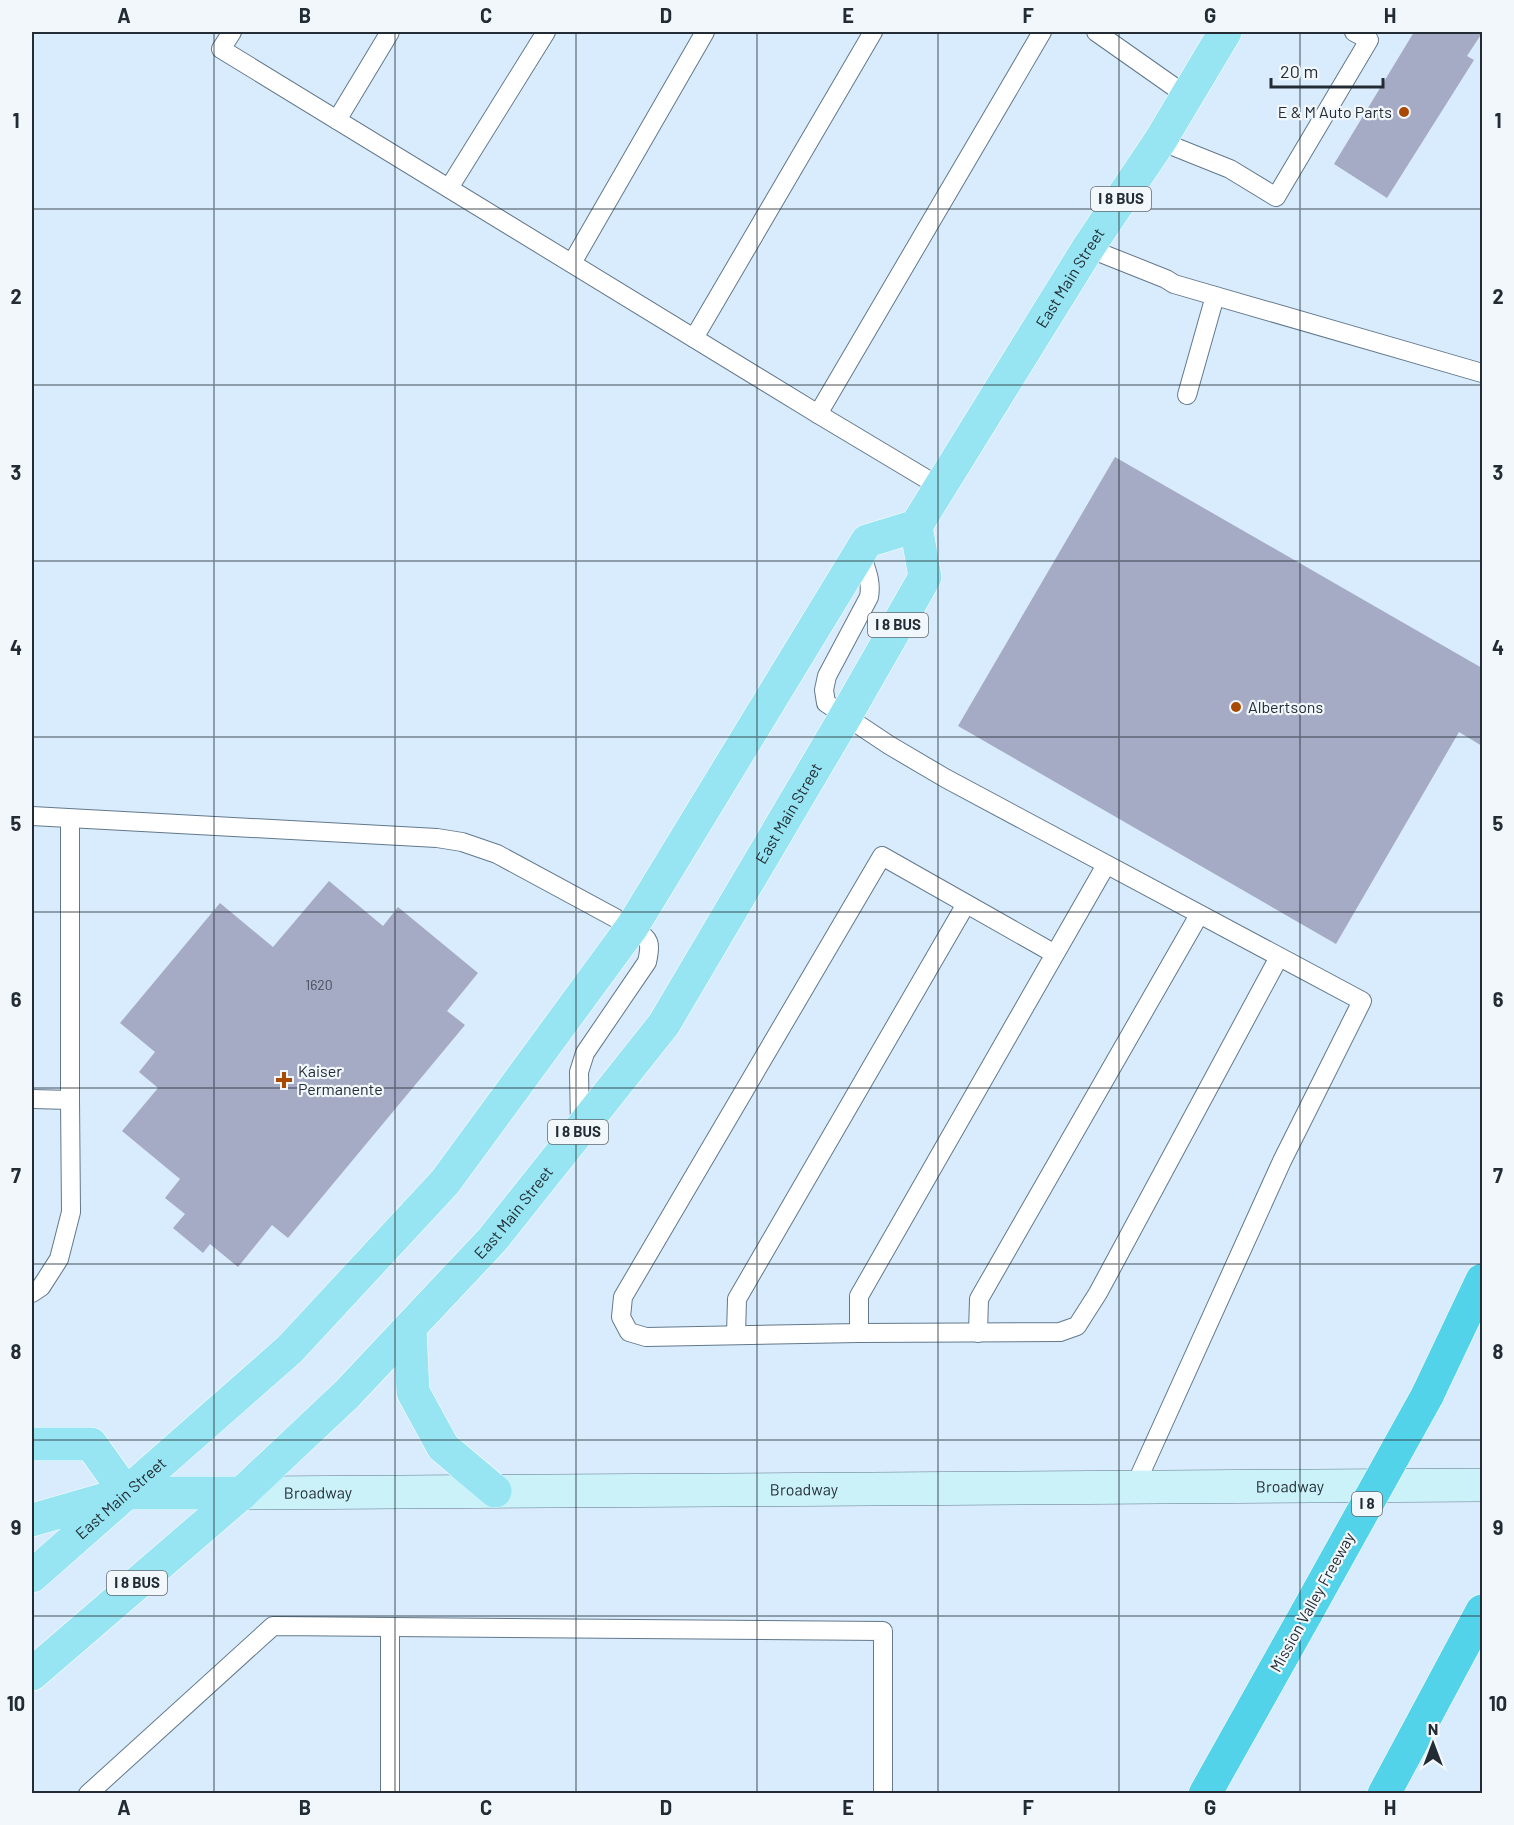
<svg xmlns="http://www.w3.org/2000/svg" width="1514" height="1825" viewBox="0 0 1514 1825" font-family="Barlow,sans-serif">
  <style>
    .building { fill: #a6abc5 }
    .lines { fill: none; stroke-linecap: round; stroke-linejoin: round }
    .lane-casing { stroke: #62788b; stroke-width: 20 }
    .secondary-casing { stroke: #62788b; stroke-width: 34 }
    .primary-casing { stroke: #fff; stroke-width: 34 }
    .highway-casing { stroke: #fff; stroke-width: 34 }
    .lane { stroke: #fff; stroke-width: 18 }
    .secondary { stroke: #cbf2f9; stroke-width: 33 }
    .primary { stroke: #97e5f2; stroke-width: 33 }
    .highway { stroke: #52d3ea; stroke-width: 33 }
    .highway-bridge-casing { stroke: #fff; stroke-width: 34; stroke-linecap: butt }
    .highway-bridge { stroke: #52d3ea; stroke-width: 33 }
    .grid { fill: none; stroke: #232c34; stroke-width: 1.5; stroke-opacity: 0.55 }
    .poi-dot { fill: #a94900; stroke: #f2f7fb; stroke-width: 2 }
    .labels { text-anchor: middle; stroke-width: 4.5; stroke-linejoin: round; paint-order: stroke }
    .number-label { font-size: 14px; fill: #444c58 }
    .shield { fill: #f2f7fb; stroke: #616970; stroke-width: 1.5 }
    .shield-label { font-size: 15px; font-weight: bold; fill: #232c34 }
    .poi-label { font-size: 16px; fill: #232c34; stroke: #f2f7fb; text-anchor: start }
    .street-label { font-size: 16px; fill: #232c34; stroke: #f2f7fb }
    .neatline { fill: none; stroke: #232c34; stroke-width: 2 }
    .grid-label { font-size: 20px; text-anchor: middle; font-weight: bold; fill: #232c34 }
  </style>
  <rect width="100%" height="100%" fill="#d9ecfd"/>
  <g class="building">
    <path d="M1414,32L1482,33L1467,56L1474,60L1387,198L1334,164Z"/>
    <path d="M1115,457L1482,668V746L1459,732L1336,944L958,726Z"/>
    <path d="M329,881L383,926L398,907L478,973L447,1011L465,1025L288,1238L272,1225L238,1267L210,1244L203,1253L173,1228L185,1214L165,1198L180,1179L122,1131L158,1088L139,1072L155,1052L120,1023L220,903L273,947Z"/>
  </g>
  <g class="lines">
    <g class="lane-casing">
      <g id="lane">
        <path d="M232,32L221,49L818,414L940,487"/>
        <path d="M1096,32L1187,96"/>
        <path d="M337,120L390,32"/>
        <path d="M1160,141L1230,169L1276,197L1369,40L1354,32"/>
        <path d="M449,188L546,32"/>
        <path d="M1088,248L1166,279L1174,284L1482,373"/>
        <path d="M572,263L705,32"/>
        <path d="M694,338L873,32"/>
        <path d="M1187,395L1215,296"/>
        <path d="M818,414L1042,32"/>
        <path d="M861,554C866,569 872,581 869,597L827,676L824,690L826,703L889,745L945,778L1362,1001L1282,1161L1134,1488"/>
        <path d="M32,816L437,838L462,842L497,854L632,927C649,940 652,940 647,962L585,1053L579,1072L580,1126"/>
        <path d="M1055,954L882,856L623,1297L621,1317L629,1332L646,1337L859,1333V1296L1106,865"/>
        <path d="M32,1099L70,1100V819"/>
        <path d="M32,1293L41,1287L59,1259L71,1212L70,1100"/>
        <path d="M859,1333L1060,1332L1077,1326L1098,1293L1279,957"/>
        <path d="M978,1333L979,1299L1199,915"/>
        <path d="M736,1335L737,1299L966,904"/>
        <path d="M390,1627V1794"/>
        <path d="M88,1794L273,1626L883,1631V1794"/>
      </g>
    </g>
    <g class="secondary-casing">
      <g id="secondary">
        <path id="s1" d="M242,1493L1482,1485"/>
      </g>
    </g>
    <g class="primary-casing">
      <g id="primary">
        <path d="M410,1328L413,1392L443,1447L495,1491"/>
        <path d="M32,1444H91L126,1493"/>
        <path d="M32,1520L126,1493H242"/>
        <path id="s2" d="M32,1576L290,1349L445,1182L632,927L867,541L916,526L1088,248L1160,141L1225,32"/>
        <path id="s3" d="M32,1674L242,1493L347,1394L492,1240L664,1024L845,717L925,577L916,526"/>
      </g>
    </g>
    <g class="highway-casing">
      <g id="highway">
        <path d="M1427,1396L1482,1280"/>
        <path d="M1205,1794L1307,1612"/>
        <path d="M1384,1794L1482,1611"/>
      </g>
    </g>
    <use href="#lane" class="lane"/>
    <use href="#secondary" class="secondary"/>
    <use href="#primary" class="primary"/>
    <use href="#highway" class="highway"/>
    <g class="highway-bridge-casing">
      <path id="highway-bridge" d="M1307,1612L1427,1396"/>
    </g>
    <use href="#highway-bridge" class="highway-bridge"/>
  </g>
  <path class="grid" d="M214,32V1794M395,32V1794M576,32V1794M757,32V1794M938,32V1794M1119,32V1794M1300,32V1794M32,209H1482M32,385H1482M32,561H1482M32,737H1482M32,912H1482M32,1088H1482M32,1264H1482M32,1440H1482M32,1616H1482"/>
  <g class="poi-dot">
    <circle cx="1404" cy="112" r="6"/>
    <circle cx="1236" cy="707" r="6"/>
    <path d="M281 1071h6v6h6v6h-6v6h-6v-6h-6v-6h6z"/>
  </g>
  <g class="labels">
    <g class="number-label">
      <text x="319" y="990">1620</text>
    </g>
    <g class="shield">
      <rect x="1091" y="187" width="60" height="24" rx="4.5"/>
      <rect x="868" y="613" width="60" height="24" rx="4.5"/>
      <rect x="548" y="1120" width="60" height="24" rx="4.5"/>
      <rect x="1352" y="1492" width="30" height="24" rx="4.5"/>
      <rect x="107" y="1571" width="60" height="24" rx="4.5"/>
    </g>
    <g class="shield-label">
      <text x="1121" y="204">I 8 BUS</text>
      <text x="898" y="630">I 8 BUS</text>
      <text x="578" y="1137">I 8 BUS</text>
      <text x="1367" y="1509">I 8</text>
      <text x="137" y="1588">I 8 BUS</text>
    </g>
    <g class="poi-label">
      <text x="1392" y="118" text-anchor="end">E &amp; M Auto Parts</text>
      <text x="1248" y="713">Albertsons</text>
      <text x="298" y="1077">Kaiser<tspan x="298" dy="18">Permanente</tspan></text>
    </g>
    <g class="street-label">
      <text dy="6" stroke="none"><textPath href="#s2" startOffset="1683">East Main Street</textPath></text>
      <text dy="6" stroke="none"><textPath href="#s3" startOffset="1154">East Main Street</textPath></text>
      <text dy="6" stroke="none"><textPath href="#s3" startOffset="668">East Main Street</textPath></text>
      <text dy="6" stroke="none"><textPath href="#s1" startOffset="1048">Broadway</textPath></text>
      <text dy="6" stroke="none"><textPath href="#s1" startOffset="562">Broadway</textPath></text>
      <text dy="6" stroke="none"><textPath href="#s1" startOffset="76">Broadway</textPath></text>
      <text dy="6" stroke="none"><textPath href="#s2" startOffset="118">East Main Street</textPath></text>
      <text transform="translate(1312 1602) rotate(-61)" y="6">Mission Valley Freeway</text>
    </g>
  </g>
  <rect width="1514" height="1825" fill="none" stroke="#f2f7fb" stroke-width="66"/>
  <g transform="translate(1433 1744)" stroke="#f2f7fb" stroke-width="4.5" paint-order="stroke">
  <path d="M0-4.5L10 22L0 15L-10 22Z" fill="#232c34"/>
  <text y="-9" font-size="16" font-weight="bold" text-anchor="middle" fill="#232c34">N</text>
  </g>
  <path d="M1271 78v9h112v-9" fill="none" stroke="#232c34" stroke-width="3"/>
  <text x="1280" y="78" font-size="18" fill="#232c34" stroke="#f2f7fb" stroke-width="4.5" paint-order="stroke">20 m</text>
  <rect x="33" y="33" width="1448" height="1759" class="neatline"/>
  <g class="grid-label">
    <text x="124" y="23">A</text>
    <text x="305" y="23">B</text>
    <text x="486" y="23">C</text>
    <text x="666" y="23">D</text>
    <text x="848" y="23">E</text>
    <text x="1028" y="23">F</text>
    <text x="1210" y="23">G</text>
    <text x="1390" y="23">H</text>
    <text x="16" y="128">1</text>
    <text x="1498" y="128">1</text>
    <text x="16" y="304">2</text>
    <text x="1498" y="304">2</text>
    <text x="16" y="480">3</text>
    <text x="1498" y="480">3</text>
    <text x="16" y="655">4</text>
    <text x="1498" y="655">4</text>
    <text x="16" y="831">5</text>
    <text x="1498" y="831">5</text>
    <text x="16" y="1007">6</text>
    <text x="1498" y="1007">6</text>
    <text x="16" y="1183">7</text>
    <text x="1498" y="1183">7</text>
    <text x="16" y="1359">8</text>
    <text x="1498" y="1359">8</text>
    <text x="16" y="1535">9</text>
    <text x="1498" y="1535">9</text>
    <text x="16" y="1711">10</text>
    <text x="1498" y="1711">10</text>
    <text x="124" y="1815">A</text>
    <text x="305" y="1815">B</text>
    <text x="486" y="1815">C</text>
    <text x="666" y="1815">D</text>
    <text x="848" y="1815">E</text>
    <text x="1028" y="1815">F</text>
    <text x="1210" y="1815">G</text>
    <text x="1390" y="1815">H</text>
  </g>
</svg>
